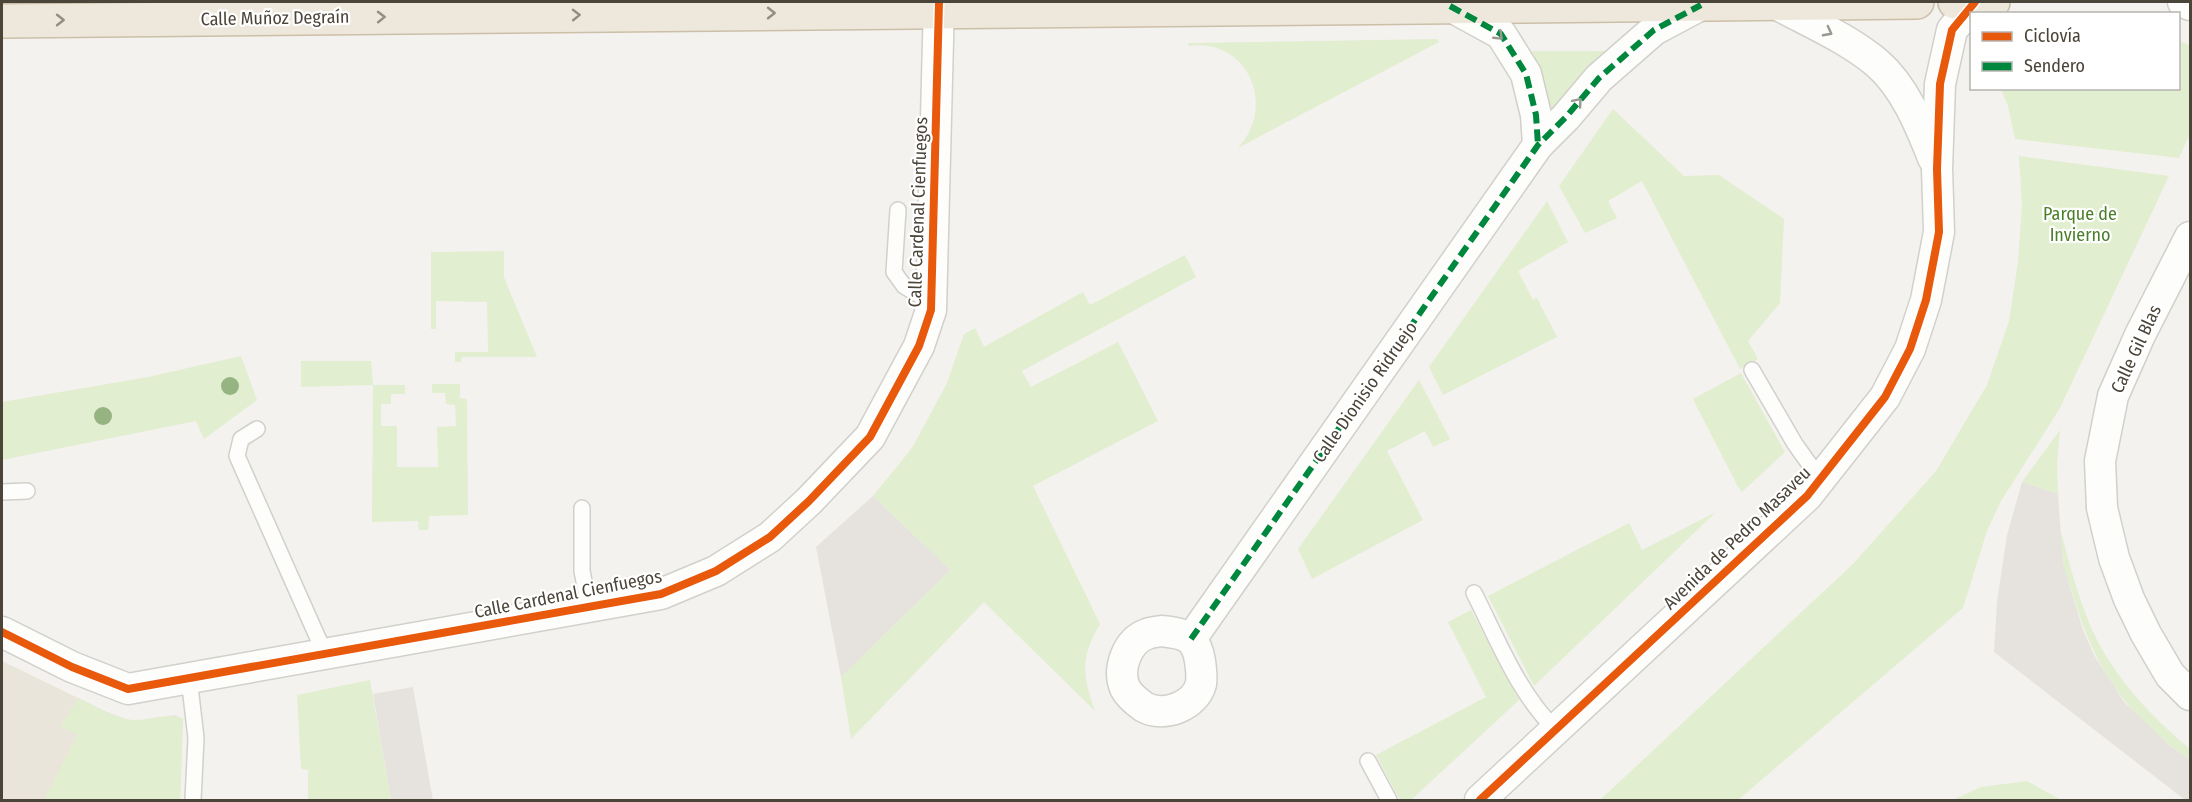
<svg xmlns="http://www.w3.org/2000/svg" width="2192" height="802" viewBox="0 0 2192 802" font-family="'Fira Sans Condensed',sans-serif">
  <style>
    .education { fill: #eae5da }
    .green { fill: #e1eecf }
    .parking { fill: #e6e3df }
    .lines { fill: none; stroke-linecap: round; stroke-linejoin: round }
    .lane-casing { stroke: #d2d0cb; stroke-width: 18 }
    .street-casing { stroke: #d2d0cb; stroke-width: 33 }
    .highway-casing { stroke: #ccbfa9; stroke-width: 36 }
    .lane { stroke: #fdfdfc; stroke-width: 15 }
    .street { stroke: #fdfdfc; stroke-width: 30 }
    .highway { stroke: #ede8db; stroke-width: 33 }
    .quiet { stroke: #00873e; stroke-width: 6; stroke-dasharray: 12 6; stroke-linecap: butt }
    .cycleway-casing { stroke: #fff; stroke-width: 11 }
    .cycleway { stroke: #e8590c; stroke-width: 8 }
    .tree { fill: #96b382 }
    .oneway { stroke: #948e82 }
    .oneway2 { stroke: #9b9791 }
    .labels { text-anchor: middle; stroke-width: 4.5; stroke-linejoin: round; paint-order: stroke }
    .street-label { font-size: 18px; fill: #4b4439; stroke: #fff }
    .park-label { font-size: 18px; fill: #4a7f2a; stroke: #fff }
  </style>
  <rect width="100%" height="100%" fill="#f4f2ee"/>
  <path class="education" d="M2,661L107,712L129,720H144L175,715L183,719L180,800H2Z"/>
  <g class="green">
    <path d="M1437,39L1439,42L1238,148C1277,106 1248,38 1189,46L1188,43Z"/>
    <path d="M2179,41L2190,45V134L2179,158L2015,139L2008,106L2001,89L2178,88Z"/>
    <path d="M1532,51H1610C1586,70 1565,89 1551,116L1542,75Z"/>
    <path d="M1613,109L1684,176L1719,175L1784,219L1780,303L1748,341L1758,359L1740,369L1642,181L1608,201L1617,218L1585,233L1559,186Z"/>
    <path d="M2019,156L2169,176L2060,408L2001,501L1987,531L1963,608L1738,800H1600L1853,564L1936,471L1987,385L2009,321L2018,262L2022,206Z"/>
    <path d="M1547,201L1568,242L1518,271L1533,300L1537,298L1557,337L1443,395L1429,367Z"/>
    <path d="M504,251V277L537,357H462L461,362H455V352H488L487,302L436,301V329H431V252Z"/>
    <path d="M1185,255L1196,277L1022,371L1031,387L1118,342L1158,421L1033,486L1100,624C1080,659 1082,674 1095,711L984,602L851,739L841,677L950,570L873,496L912,448L947,383L964,334L975,328L984,347L1083,292L1090,305Z"/>
    <path d="M241,356L257,400L204,439L196,421L2,460V402L148,377Z"/>
    <path d="M301,361H371L373,385H405V394H391V404H381V426H397V467H438L437,427L456,426L455,405L446,404L445,393H432V384H460V398L467,399L468,515L429,516L428,530H419L418,521L372,522L373,385L301,387Z"/>
    <path d="M1741,373L1785,452L1742,492L1737,485L1693,399Z"/>
    <path d="M1419,380L1450,439L1433,447L1425,431L1387,451L1423,520L1312,579L1298,549Z"/>
    <path d="M2060,430L2057,463L2058,494L2022,482Z"/>
    <path d="M1716,512L1534,686L1488,596L1629,523L1642,550Z"/>
    <path d="M2060,528C2068,559 2076,590 2088,620C2108,671 2149,715 2190,749V760C2127,717 2094,668 2073,595C2070,585 2065,575 2063,564C2061,552 2061,540 2060,528Z"/>
    <path d="M1471,610L1519,700L1411,800H1400L1376,755L1486,697L1448,622Z"/>
    <path d="M370,680L391,800H308V770L301,769L297,695Z"/>
    <path d="M79,698C95,706 113,718 132,720C148,721 168,712 183,719L180,800H44L78,734L61,728L67,715Z"/>
    <path d="M2027,781L2061,800H1953L1981,787Z"/>
  </g>
  <g class="parking">
    <path d="M2022,482L2058,494L2063,564L2083,630L2094,655L2124,702L2169,745L2190,760V800H2185L1994,652L1997,602L2007,535Z"/>
    <path d="M873,496L950,570L841,677L816,547Z"/>
    <path d="M413,687L433,800H391L373,694Z"/>
  </g>
  <g class="lines">
    <g class="lane-casing">
      <g id="lane">
        <path d="M898,210L894,272L904,286L931,302"/>
        <path d="M1752,370L1795,444L1820,479"/>
        <path d="M257,429L241,439L237,456L325,654"/>
        <path d="M2,492L27,491"/>
        <path d="M582,508V571L589,607"/>
        <path d="M1474,593C1498,640 1518,693 1556,730"/>
        <path d="M189,678L196,738L193,800"/>
        <path d="M1368,761L1389,800"/>
      </g>
    </g>
    <g class="street-casing">
      <g id="street">
        <path d="M2183,2L2190,5"/>
        <path d="M1776,4C1809,22 1847,38 1877,63C1904,86 1920,125 1933,158"/>
        <path d="M1450,6L1501,34L1526,74L1536,115L1538,145"/>
        <path d="M2190,237L2140,335L2113,396L2100,461L2102,508L2114,558L2129,599L2146,634L2170,675L2190,695"/>
        <path d="M1161,631C1170,632 1184,633 1191,640C1196,645 1199,654 1200,661C1201,668 1202,677 1201,684C1195,706 1164,718 1144,707C1137,702 1129,696 1125,688C1117,669 1127,641 1147,634C1151,632 1157,632 1161,631Z"/>
        <path d="M2,632L72,667L128,689L661,594L716,571L770,537L809,501L870,437L919,346L931,310L939,2"/>
        <path d="M1191,639L1538,145L1566,117L1599,78L1654,30L1701,5"/>
        <path d="M1480,800L1807,496L1885,397L1910,349L1926,300L1939,232L1937,169L1940,84L1952,30L1975,2"/>
      </g>
    </g>
    <g class="highway-casing">
      <g id="highway">
        <path d="M1955,2H1993"/>
        <path d="M2,21L1917,2"/>
      </g>
    </g>
    <use href="#lane" class="lane"/>
    <use href="#street" class="street"/>
    <use href="#highway" class="highway"/>
    <g class="quiet">
      <path d="M1450,6L1501,34L1526,74L1536,115L1538,145"/>
      <path d="M1191,639L1538,145L1566,117L1599,78L1654,30L1701,5"/>
    </g>
    <g class="cycleway-casing">
      <g id="cycleway">
        <path d="M2,632L72,667L128,689L661,594L716,571L770,537L809,501L870,437L919,346L931,310L939,2"/>
        <path d="M1480,800L1807,496L1885,397L1910,349L1926,300L1939,232L1937,169L1940,84L1952,30L1975,2"/>
      </g>
    </g>
    <use href="#cycleway" class="cycleway"/>
  </g>
  <g class="tree">
    <circle cx="230" cy="386" r="9"/>
    <circle cx="103" cy="416" r="9"/>
  </g>
  <defs><path id="oneway-chevron" d="M-2-3.5L2.5 0L-2 3.5" fill="none" stroke-width="1.6" stroke-linecap="round" stroke-linejoin="round" transform="scale(1.5)"/></defs>
  <g class="oneway">
    <use href="#oneway-chevron" transform="translate(771 13)"/>
    <use href="#oneway-chevron" transform="translate(576 15) rotate(-1)"/>
    <use href="#oneway-chevron" transform="translate(381 17) rotate(-1)"/>
    <use href="#oneway-chevron" transform="translate(60 20)"/>
  </g>
  <g class="oneway2">
    <use href="#oneway-chevron" transform="translate(1828 32) rotate(28)"/>
    <use href="#oneway-chevron" transform="translate(1499 36) rotate(44)"/>
    <use href="#oneway-chevron" transform="translate(1578 102) rotate(-50)"/>
  </g>
  <g class="labels">
    <g class="street-label">
      <text transform="translate(275 18) rotate(-1)" y="6">Calle Muñoz Degraín</text>
      <text transform="translate(918 212) rotate(-88)" y="6">Calle Cardenal Cienfuegos</text>
      <text transform="translate(2136 349) rotate(-65)" y="6">Calle Gil Blas</text>
      <text transform="translate(1365 392) rotate(-55)" y="6">Calle Dionisio Ridruejo</text>
      <text transform="translate(1737 538) rotate(-44)" y="6">Avenida de Pedro Masaveu</text>
      <text transform="translate(568 594) rotate(-11)" y="6">Calle Cardenal Cienfuegos</text>
    </g>
    <g class="park-label">
      <text x="2080" y="220">Parque de<tspan x="2080" dy="21">Invierno</tspan></text>
    </g>
  </g>
  <rect width="2192" height="802" fill="none" stroke="#4b4439" stroke-width="6"/>
  <rect x="1970" y="12" width="210" height="78" fill="#ffffff" stroke="#b7b4b0" stroke-width="1.5"/>
  <rect x="1982" y="32" width="30" height="9" fill="#e8590c" stroke="#b7b4b0" stroke-width="1.5"/>
  <text x="2024" y="42" font-size="18" fill="#4b4439">Ciclovía</text>
  <rect x="1982" y="62" width="30" height="9" fill="#00873e" stroke="#b7b4b0" stroke-width="1.5"/>
  <text x="2024" y="72" font-size="18" fill="#4b4439">Sendero</text>
</svg>
